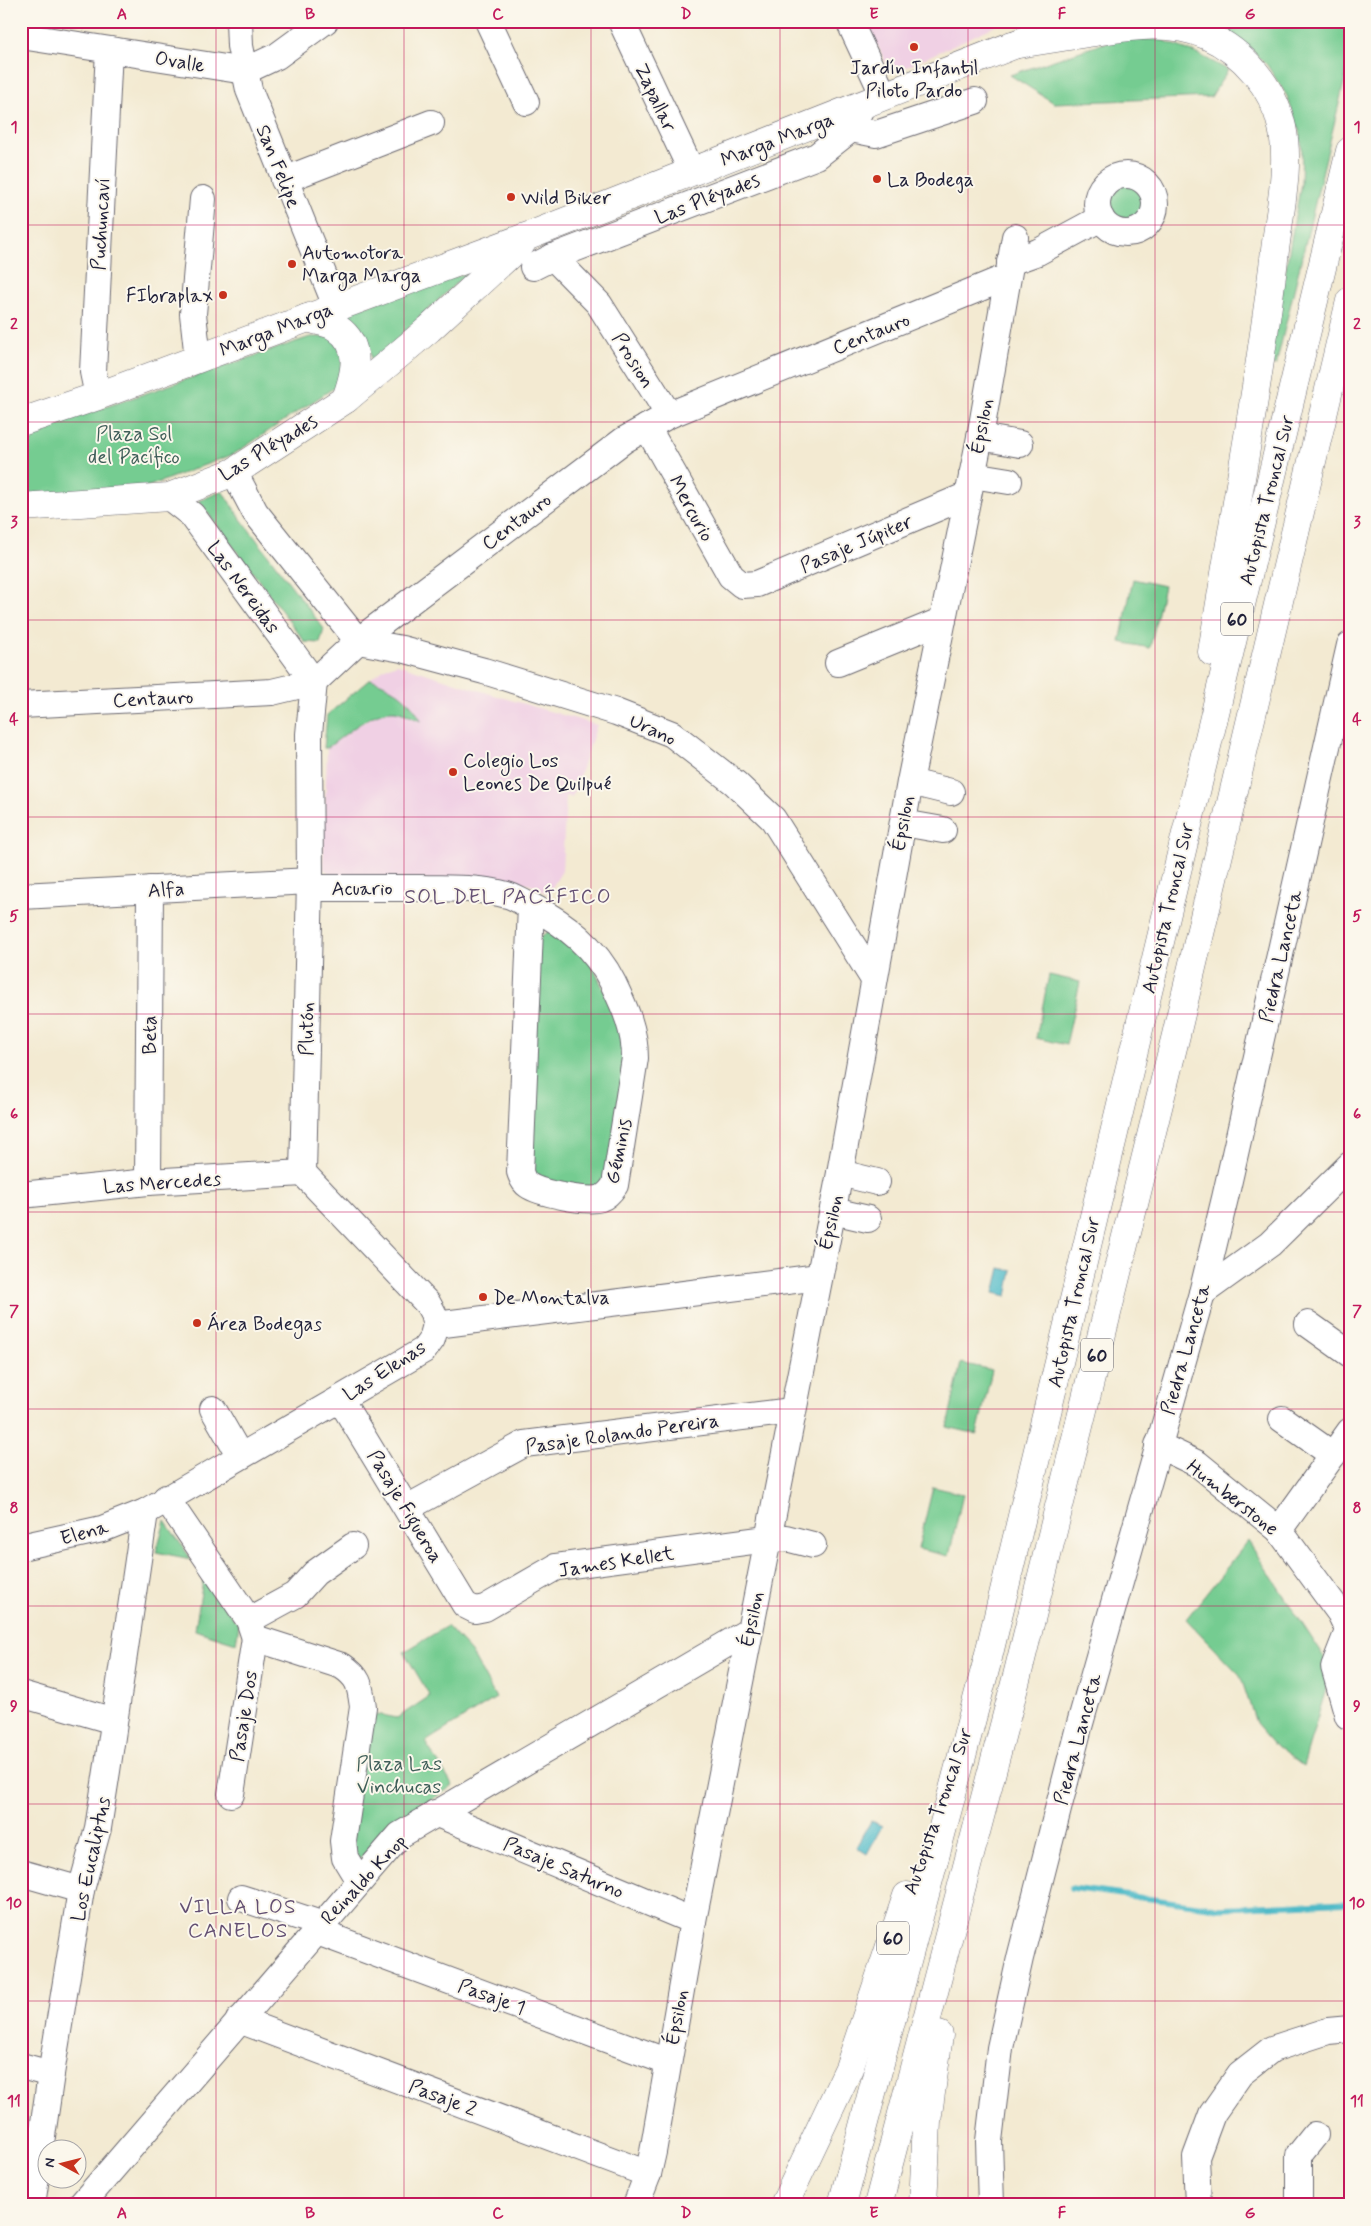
<svg xmlns="http://www.w3.org/2000/svg" width="1371" height="2226" viewBox="0 0 1371 2226" font-family="Mynerve,sans-serif">
  <style>
    .built { fill: #f0d0e4 }
    .green { fill: #75cc91; stroke: #4c7766 }
    .water { fill: #4dbac8; stroke: #386e82 }
    .lines { fill: none; stroke-linecap: round; stroke-linejoin: round }
    .stream { stroke: #4dbac8; stroke-width: 5.5 }
    .minor-casing { stroke: #6b6870; stroke-width: 28 }
    .major-casing { stroke: #6b6870; stroke-width: 29 }
    .highway-casing { stroke: #6b6870; stroke-width: 29 }
    .minor { stroke: #fff; stroke-width: 26 }
    .major { stroke: #fff; stroke-width: 28 }
    .highway { stroke: #fff; stroke-width: 28 }
    .grid { fill: none; stroke: #c2185b; stroke-width: 1; stroke-opacity: 0.55 }
    .poi-dot { fill: #c8321e; stroke: #fbf7ec; stroke-width: 2 }
    .labels { text-anchor: middle; stroke-width: 4; stroke-linejoin: round; paint-order: stroke }
    .shield { fill: #fbf7ec; stroke: #636270; stroke-width: 1 }
    .shield-label { font-size: 19px; font-weight: bold; fill: #22223b }
    .street-label { font-size: 20px; fill: #22223b; stroke: #fbf7ec }
    .poi-label { font-size: 20px; fill: #22223b; stroke: #fbf7ec; text-anchor: start }
    .park-label { font-size: 20px; fill: #3f5e59; stroke: #fbf7ec }
    .neighbourhood-label { font-size: 21px; letter-spacing: 1px; fill: #645073; stroke: #fbf7ec }
    .neatline { fill: none; stroke: #c2185b; stroke-width: 2 }
    .grid-label { font-size: 16px; text-anchor: middle; font-weight: bold; fill: #c2185b }
  </style>
  <rect width="100%" height="100%" fill="#fbf7ec"/>
  <filter id="ink" filterUnits="userSpaceOnUse"><feTurbulence type="fractalNoise" baseFrequency=".02" numOctaves="2"/><feDisplacementMap in="SourceGraphic" scale="10" xChannelSelector="R" yChannelSelector="G"/><feConvolveMatrix kernelMatrix="1 2 1 2 8 2 1 2 1" color-interpolation-filters="sRGB"/></filter>
  <filter id="wash" filterUnits="userSpaceOnUse"><feTurbulence type="fractalNoise" baseFrequency=".0096" numOctaves="4" result="noise"/><feDisplacementMap in="SourceGraphic" scale="20" xChannelSelector="R" yChannelSelector="G"/><feGaussianBlur stdDeviation="1.12" result="paint"/><feColorMatrix in="noise" values="0 0 0 0 0 0 0 0 0 0 0 0 0 0 0 0 0 1.4 0 .05"/><feComposite in="paint" operator="in"/></filter>
  <g filter="url(#wash)">
    <rect width="100%" height="100%" fill="#f3ead2"/>
    <g class="built">
      <path d="M866,21H1006L891,74Z"/>
      <path d="M397,664L497,696L597,725L572,797L566,796L562,871L548,894L528,883L333,877L323,868L327,748L357,726L382,712L396,711L420,720L384,684L370,679L385,668Z"/>
    </g>
    <g class="green">
      <path d="M1202,21H1350V58L1276,365H1269L1301,183L1302,148L1299,130L1287,96L1267,65L1253,51Z"/>
      <path d="M1119,38L1162,40L1200,55L1228,70L1211,97L1054,103L1010,75Z"/>
      <circle cx="1126" cy="206" r="23"/>
      <path d="M467,273L372,363C368,336 364,329 340,314Z"/>
      <path d="M310,337H333L344,353L338,385L234,454L144,488L21,495V436Z"/>
      <path d="M222,491L241,519L324,629L320,643L305,642L199,501Z"/>
      <path d="M1133,579L1164,586L1150,648L1120,642Z"/>
      <path d="M370,679C392,686 411,699 421,721C413,718 403,712 395,711C373,709 344,736 327,748H324L327,715Z"/>
      <path d="M550,930L588,956L627,1040L610,1180L599,1188L539,1181L529,1166L538,939Z"/>
      <path d="M1049,975L1080,982L1066,1045L1036,1038Z"/>
      <path d="M961,1363L992,1370L977,1434L947,1427Z"/>
      <path d="M933,1487L963,1494L949,1556L918,1549Z"/>
      <path d="M165,1521L191,1559L156,1552Z"/>
      <path d="M1248,1541L1332,1669L1303,1766L1277,1747L1256,1723L1240,1675L1186,1619Z"/>
      <path d="M203,1580L239,1625L236,1643L195,1630Z"/>
      <path d="M447,1626L471,1652L496,1698L425,1742L453,1786L399,1820L359,1859L349,1843L371,1713L397,1718L430,1696L404,1652Z"/>
    </g>
    <g class="water">
      <path d="M1000,1268L1012,1271L1007,1296L994,1293Z"/>
      <path d="M871,1821L882,1826L867,1854L856,1847Z"/>
    </g>
    <g class="lines">
      <path class="stream" d="M1071,1888L1218,1908L1350,1902"/>
    </g>
  </g>
  <g filter="url(#ink)">
    <g class="lines">
      <g class="minor-casing">
        <g id="minor">
          <path d="M239,21L240,46L249,90L336,306"/>
          <path d="M488,21L526,102"/>
          <path d="M621,21L692,172"/>
          <path d="M849,21L884,96"/>
          <path d="M21,36L245,71L277,56L325,21"/>
          <path d="M851,129L876,134L975,101"/>
          <circle cx="1126" cy="204" r="29"/>
          <path d="M284,180L431,123"/>
          <path d="M553,257L599,304L669,415"/>
          <path d="M1010,262L1038,252L1101,218"/>
          <path d="M533,267L553,257L817,156L851,129L862,106"/>
          <path d="M198,359L193,314L203,199"/>
          <path d="M98,396L93,372L109,50"/>
          <path d="M647,427L731,576L742,585L757,584L968,495"/>
          <path d="M980,437L1020,444"/>
          <path d="M234,472L255,512L358,641"/>
          <path d="M972,475L1009,481"/>
          <path d="M169,497L192,515L314,682"/>
          <path d="M358,641L402,649L484,671L616,712L672,734L735,783L773,819L873,978"/>
          <path d="M838,663L943,620"/>
          <path d="M314,682L309,734L310,881L303,1173L428,1304L433,1313L436,1325"/>
          <path d="M21,705L272,692L314,682L358,641L624,440L669,415L1007,277"/>
          <path d="M910,782L951,792"/>
          <path d="M903,823L943,830"/>
          <path d="M310,888C346,888 383,888 420,888C449,889 479,887 507,895C515,897 523,903 531,906C566,924 595,947 613,983C625,1008 635,1030 635,1058L615,1185C611,1191 607,1196 601,1198C588,1203 539,1193 528,1185C523,1182 522,1177 520,1172L531,906"/>
          <path d="M21,896L310,881"/>
          <path d="M840,1173L877,1182"/>
          <path d="M148,1182L150,889"/>
          <path d="M21,1195L148,1182L303,1173"/>
          <path d="M833,1211L868,1219"/>
          <path d="M1202,1293L1270,1244L1350,1165"/>
          <path d="M1308,1324L1350,1354"/>
          <path d="M436,1325L819,1277"/>
          <path d="M340,1399L465,1605L475,1610L485,1608L556,1567L767,1539L786,1538L813,1545"/>
          <path d="M213,1409L240,1456"/>
          <path d="M1282,1419L1333,1455"/>
          <path d="M1158,1445L1198,1464L1279,1530L1340,1613L1350,1634"/>
          <path d="M166,1498L249,1620L255,1638L342,1666C360,1678 360,1686 363,1707L343,1841L345,1858L359,1881"/>
          <path d="M407,1508L524,1444L792,1411"/>
          <path d="M1279,1530L1350,1431"/>
          <path d="M21,1547L102,1529L145,1512L424,1350L432,1339L436,1325"/>
          <path d="M249,1620L295,1595L315,1573L353,1546"/>
          <path d="M21,1694L114,1721"/>
          <path d="M1348,1716L1334,1667L1348,1631"/>
          <path d="M231,1794L255,1638"/>
          <path d="M435,1813L693,1921"/>
          <path d="M21,1873L81,1890"/>
          <path d="M241,1898L321,1924"/>
          <path d="M315,1931L668,2062"/>
          <path d="M239,2020L648,2174"/>
          <path d="M21,2066L51,2074"/>
          <path d="M32,2205L51,2074L81,1890L98,1828L107,1771L145,1512"/>
          <path d="M81,2205L400,1835L749,1631"/>
          <path d="M636,2205L648,2174L653,2152L693,1921L840,1173L910,782L980,437L1015,237"/>
          <path d="M991,2205L989,2141L1000,2048L1020,1958L1079,1727L1202,1293L1225,1198L1350,645"/>
          <path d="M1198,2205L1196,2157L1212,2114L1240,2074L1272,2049L1328,2031L1350,2029"/>
          <path d="M1299,2205V2155L1315,2135"/>
        </g>
      </g>
      <g class="major-casing">
        <g id="major">
          <path d="M307,318C316,321 330,322 337,328C363,346 355,373 346,399"/>
          <path d="M21,422L98,396L531,235L1034,37"/>
          <path d="M21,507L169,497L234,472L346,399L429,329L521,244"/>
        </g>
      </g>
      <g class="highway-casing">
        <g id="highway">
          <path d="M1012,45C1037,41 1063,37 1088,33C1128,27 1167,19 1206,35C1244,52 1273,87 1282,127C1291,167 1278,218 1274,259C1258,390 1233,521 1212,652"/>
          <path d="M784,2205L849,2068L907,1896"/>
          <path d="M842,2205L986,1666L1350,151"/>
          <path d="M878,2205L1017,1676L1176,1035L1350,301"/>
          <path d="M923,2205L927,2121L939,2035"/>
        </g>
      </g>
      <use href="#minor" class="minor"/>
      <use href="#major" class="major"/>
      <use href="#highway" class="highway"/>
    </g>
  </g>
  <path class="grid" d="M216,21V2205M404,21V2205M591,21V2205M780,21V2205M968,21V2205M1155,21V2205M21,225H1350M21,422H1350M21,620H1350M21,817H1350M21,1014H1350M21,1212H1350M21,1409H1350M21,1606H1350M21,1804H1350M21,2001H1350"/>
  <g class="poi-dot">
    <circle cx="914" cy="47" r="5"/>
    <circle cx="877" cy="179" r="5"/>
    <circle cx="511" cy="197" r="5"/>
    <circle cx="292" cy="264" r="5"/>
    <circle cx="223" cy="295" r="5"/>
    <circle cx="453" cy="772" r="5"/>
    <circle cx="483" cy="1297" r="5"/>
    <circle cx="197" cy="1323" r="5"/>
  </g>
  <g class="labels">
    <g class="shield">
      <rect x="1221" y="602.5" width="32" height="33" rx="4"/>
      <rect x="1081" y="1338.5" width="32" height="33" rx="4"/>
      <rect x="877" y="1921.5" width="32" height="33" rx="4"/>
    </g>
    <g class="shield-label">
      <text x="1237" y="626">60</text>
      <text x="1097" y="1362">60</text>
      <text x="893" y="1945">60</text>
    </g>
    <g class="street-label">
      <text transform="translate(180 61) rotate(9)" y="7">Ovalle</text>
      <text transform="translate(656 97) rotate(65)" y="7">Zapallar</text>
      <text transform="translate(777 139) rotate(-21)" y="7">Marga Marga</text>
      <text transform="translate(279 166) rotate(68)" y="7">San Felipe</text>
      <text transform="translate(707 198) rotate(-21)" y="7">Las Pléyades</text>
      <text transform="translate(100 224) rotate(-87)" y="7">Puchuncaví</text>
      <text transform="translate(276 329) rotate(-21)" y="7">Marga Marga</text>
      <text transform="translate(871 333) rotate(-22)" y="7">Centauro</text>
      <text transform="translate(634 360) rotate(58)" y="7">Prosion</text>
      <text transform="translate(981 426) rotate(-80)" y="7">Épsilon</text>
      <text transform="translate(268 447) rotate(-31)" y="7">Las Pléyades</text>
      <text transform="translate(1266 500) rotate(-76)" y="7">Autopista Troncal Sur</text>
      <text transform="translate(692 508) rotate(61)" y="7">Mercurio</text>
      <text transform="translate(516 521) rotate(-37)" y="7">Centauro</text>
      <text transform="translate(856 543) rotate(-23)" y="7">Pasaje Júpiter</text>
      <text transform="translate(244 587) rotate(54)" y="7">Las Nereidas</text>
      <text transform="translate(153 698) rotate(-3)" y="7">Centauro</text>
      <text transform="translate(653 729) rotate(25)" y="7">Urano</text>
      <text transform="translate(902 823) rotate(-80)" y="7">Épsilon</text>
      <text x="362" y="895">Acuario</text>
      <text transform="translate(166 889) rotate(-3)" y="7">Alfa</text>
      <text transform="translate(1167 908) rotate(-77)" y="7">Autopista Troncal Sur</text>
      <text transform="translate(1280 956) rotate(-77)" y="7">Piedra Lanceta</text>
      <text transform="translate(306 1029) rotate(-89)" y="7">Plutón</text>
      <text transform="translate(149 1035) rotate(-90)" y="7">Beta</text>
      <text transform="translate(618 1151) rotate(-78)" y="7">Géminis</text>
      <text transform="translate(162 1182) rotate(-4)" y="7">Las Mercedes</text>
      <text transform="translate(830 1222) rotate(-78)" y="7">Épsilon</text>
      <text transform="translate(1073 1302) rotate(-77)" y="7">Autopista Troncal Sur</text>
      <text transform="translate(1185 1349) rotate(-74)" y="7">Piedra Lanceta</text>
      <text transform="translate(384 1370) rotate(-33)" y="7">Las Elenas</text>
      <text transform="translate(622 1433) rotate(-8)" y="7">Pasaje Rolando Pereira</text>
      <text transform="translate(1233 1497) rotate(38)" y="7">Humberstone</text>
      <text transform="translate(406 1506) rotate(59)" y="7">Pasaje Figueroa</text>
      <text transform="translate(84 1532) rotate(-15)" y="7">Elena</text>
      <text transform="translate(616 1561) rotate(-9)" y="7">James Kellet</text>
      <text transform="translate(751 1619) rotate(-79)" y="7">Épsilon</text>
      <text transform="translate(243 1716) rotate(-81)" y="7">Pasaje Dos</text>
      <text transform="translate(1077 1739) rotate(-75)" y="7">Piedra Lanceta</text>
      <text transform="translate(937 1811) rotate(-71)" y="7">Autopista Troncal Sur</text>
      <text transform="translate(90 1859) rotate(-78)" y="7">Los Eucaliptus</text>
      <text transform="translate(564 1867) rotate(23)" y="7">Pasaje Saturno</text>
      <text transform="translate(363 1879) rotate(-47)" y="7">Reinaldo Knop</text>
      <text transform="translate(492 1996) rotate(20)" y="7">Pasaje 1</text>
      <text transform="translate(676 2017) rotate(-80)" y="7">Épsilon</text>
      <text transform="translate(443 2097) rotate(21)" y="7">Pasaje 2</text>
    </g>
    <g class="poi-label">
      <text x="914" y="74" text-anchor="middle">Jardín Infantil<tspan x="914" dy="23">Piloto Pardo</tspan></text>
      <text x="887" y="186">La Bodega</text>
      <text x="521" y="204">Wild Biker</text>
      <text x="302" y="259">Automotora<tspan x="302" dy="23">Marga Marga</tspan></text>
      <text x="213" y="302" text-anchor="end">FIbraplax</text>
      <text x="463" y="767">Colegio Los<tspan x="463" dy="23">Leones De Quilpué</tspan></text>
      <text x="493" y="1304">De Montalva</text>
      <text x="207" y="1330">Área Bodegas</text>
    </g>
    <g class="park-label">
      <text x="134" y="440">Plaza Sol<tspan x="134" dy="23">del Pacífico</tspan></text>
      <text x="399" y="1770">Plaza Las<tspan x="399" dy="23">Vinchucas</tspan></text>
    </g>
    <g class="neighbourhood-label">
      <text x="508" y="903">SOL DEL PACÍFICO</text>
      <text x="238" y="1913">VILLA LOS<tspan x="238" dy="24">CANELOS</tspan></text>
    </g>
  </g>
  <rect width="1371" height="2226" fill="none" stroke="#fbf7ec" stroke-width="55"/>
  <g transform="translate(62 2164) rotate(277)"><circle r="24" fill="#fbf7ec" stroke="#a4a2a5"/>
  <path d="M0-4L9 19L0 12L-9 19Z" fill="#c8321e"/>
  <text y="-8" font-size="14" font-weight="bold" text-anchor="middle" fill="#22223b">N</text>
  </g>
  <rect x="28" y="28" width="1316" height="2170" class="neatline"/>
  <g class="grid-label">
    <text x="122" y="19">A</text>
    <text x="310" y="19">B</text>
    <text x="498" y="19">C</text>
    <text x="686" y="19">D</text>
    <text x="874" y="19">E</text>
    <text x="1062" y="19">F</text>
    <text x="1250" y="19">G</text>
    <text x="14" y="132">1</text>
    <text x="1357" y="132">1</text>
    <text x="14" y="329">2</text>
    <text x="1357" y="329">2</text>
    <text x="14" y="527">3</text>
    <text x="1357" y="527">3</text>
    <text x="14" y="724">4</text>
    <text x="1357" y="724">4</text>
    <text x="14" y="921">5</text>
    <text x="1357" y="921">5</text>
    <text x="14" y="1119">6</text>
    <text x="1357" y="1119">6</text>
    <text x="14" y="1316">7</text>
    <text x="1357" y="1316">7</text>
    <text x="14" y="1513">8</text>
    <text x="1357" y="1513">8</text>
    <text x="14" y="1711">9</text>
    <text x="1357" y="1711">9</text>
    <text x="14" y="1908">10</text>
    <text x="1357" y="1908">10</text>
    <text x="14" y="2106">11</text>
    <text x="1357" y="2106">11</text>
    <text x="122" y="2218">A</text>
    <text x="310" y="2218">B</text>
    <text x="498" y="2218">C</text>
    <text x="686" y="2218">D</text>
    <text x="874" y="2218">E</text>
    <text x="1062" y="2218">F</text>
    <text x="1250" y="2218">G</text>
  </g>
</svg>
